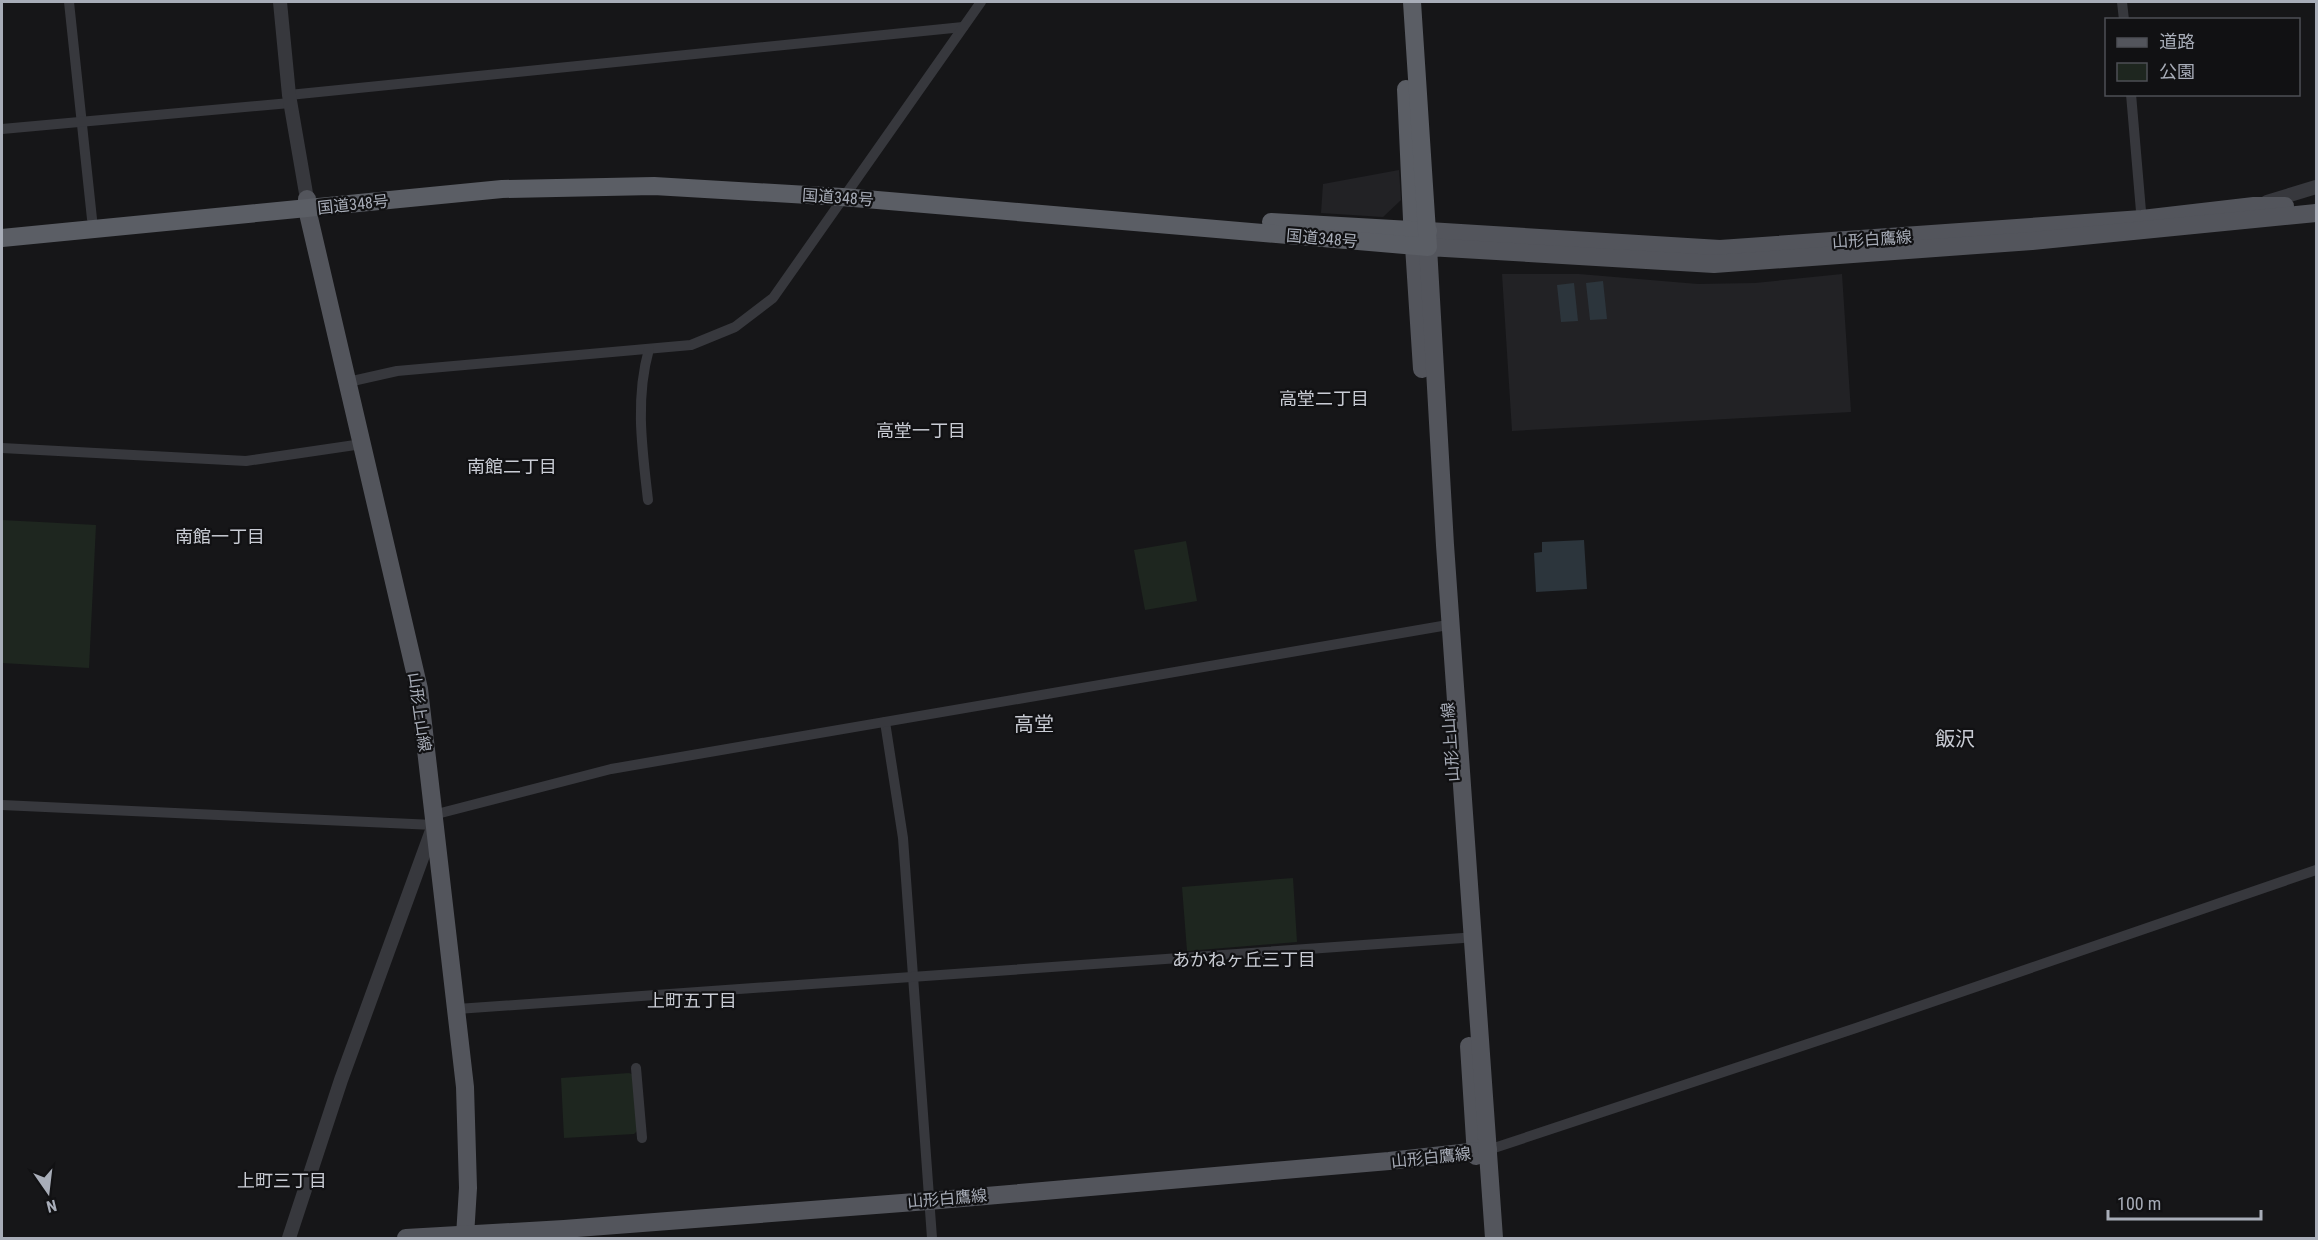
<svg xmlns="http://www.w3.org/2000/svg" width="2318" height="1240" viewBox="0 0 2318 1240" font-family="'Roboto Condensed','Noto Sans JP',sans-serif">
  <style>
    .built { fill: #222225 }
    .green { fill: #1e261f }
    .water { fill: #2c353c }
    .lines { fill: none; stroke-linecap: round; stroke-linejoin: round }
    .minor { stroke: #37383d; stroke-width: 10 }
    .tertiary { stroke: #37383d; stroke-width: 14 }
    .primary { stroke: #53555c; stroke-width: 18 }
    .trunk { stroke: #5b5e65; stroke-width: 18 }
    .labels { text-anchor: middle; stroke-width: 4.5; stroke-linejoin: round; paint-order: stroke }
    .street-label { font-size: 16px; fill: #a8adb8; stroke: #111113 }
    .neighbourhood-label { font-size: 18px; fill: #c9ccd4; stroke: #111113 }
    .quarter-label { font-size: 20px; fill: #c9ccd4; stroke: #111113 }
  </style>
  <rect width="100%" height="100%" fill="#161618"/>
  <g class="built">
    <path d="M1399,170L1401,200L1383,217L1321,213L1323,184Z"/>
    <path d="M1502,274H1579L1698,284L1755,283L1842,274L1851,412L1512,431Z"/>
  </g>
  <g class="green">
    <path d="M2,520L96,525L89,668L2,663Z"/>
    <path d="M1186,541L1197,601L1145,610L1134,550Z"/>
    <path d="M1293,878L1297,942L1187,951L1182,887Z"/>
    <path d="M629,1073L634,1075L639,1129L634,1134L564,1138L561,1078Z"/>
  </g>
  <g class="water">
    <path d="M1603,281L1607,319L1590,320L1586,283Z"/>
    <path d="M1574,283L1578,321L1561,322L1557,285Z"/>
    <path d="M1584,540L1587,589L1536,592L1534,553L1542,552V542Z"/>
  </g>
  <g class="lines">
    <g class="minor">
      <path d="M69,2L92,219"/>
      <path d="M2122,2L2124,20"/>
      <path d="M2131,94L2142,223"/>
      <path d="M289,95L963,27"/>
      <path d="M2,129L290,103"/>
      <path d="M348,382L397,371L691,345L735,327L773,298L981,2"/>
      <path d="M2,448L246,461L362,444"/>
      <path d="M648,500C642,448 635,399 649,349"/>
      <path d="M885,722L903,838L932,1238"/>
      <path d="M2,805L434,825"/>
      <path d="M433,815L611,769L1442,626"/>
      <path d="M457,1009L1463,938"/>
      <path d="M636,1068L642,1138"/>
      <path d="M1488,1150L1856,1028L2316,870"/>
    </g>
    <g class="tertiary">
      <path d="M280,2L289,95L307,199"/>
      <path d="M2267,202L2316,187"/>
      <path d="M289,1238L341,1080L434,825"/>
    </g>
    <g class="primary">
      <path d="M307,199V209L419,689L465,1087L468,1188L465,1236"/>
      <path d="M1428,231L1720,249L2142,219L2254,206H2285"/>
      <path d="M1414,246L1422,369"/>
      <path d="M1469,1046L1476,1156"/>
      <path d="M406,1238L564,1229L928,1201L1389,1161L1488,1150"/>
      <path d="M1494,1238L1445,545L1428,247L1714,264L2032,241L2316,213"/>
    </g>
    <g class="trunk">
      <path d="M1406,89L1413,241"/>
      <path d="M1271,222L1428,231"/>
      <path d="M2,238L502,189L654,186L842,197L1428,247L1412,2"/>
    </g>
  </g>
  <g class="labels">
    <g class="street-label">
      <text transform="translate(838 197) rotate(4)" y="6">国道348号</text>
      <text transform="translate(353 204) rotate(-6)" y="6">国道348号</text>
      <text transform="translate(1322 238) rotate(5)" y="6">国道348号</text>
      <text transform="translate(1872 239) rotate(-4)" y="6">山形白鷹線</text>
      <text transform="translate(420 712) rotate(82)" y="6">山形上山線</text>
      <text transform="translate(1450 742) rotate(-94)" y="6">山形上山線</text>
      <text transform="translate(1431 1157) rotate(-6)" y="6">山形白鷹線</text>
      <text transform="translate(947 1198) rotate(-5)" y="6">山形白鷹線</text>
    </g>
    <g class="neighbourhood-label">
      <text x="1324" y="405">高堂二丁目</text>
      <text x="921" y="437">高堂一丁目</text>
      <text x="512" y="473">南館二丁目</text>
      <text x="220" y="543">南館一丁目</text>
      <text x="1244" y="966">あかねヶ丘三丁目</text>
      <text x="692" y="1007">上町五丁目</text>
      <text x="282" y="1187">上町三丁目</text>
    </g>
    <g class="quarter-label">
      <text x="1034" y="731">高堂</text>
      <text x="1955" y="746">飯沢</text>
    </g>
  </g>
  <rect width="2318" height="1240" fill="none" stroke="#a8adb8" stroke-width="6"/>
  <rect x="2105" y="18" width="195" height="78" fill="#111113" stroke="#4d4f55" stroke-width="1.5"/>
  <rect x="2117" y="38" width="30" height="9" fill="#53555c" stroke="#4d4f55" stroke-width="1.5"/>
  <text x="2159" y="48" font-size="18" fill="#a8adb8">道路</text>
  <rect x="2117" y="63" width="30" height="18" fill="#1e261f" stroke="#4d4f55" stroke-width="1.5"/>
  <text x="2159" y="78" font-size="18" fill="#a8adb8">公園</text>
  <g transform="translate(48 1192) rotate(166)" stroke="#111113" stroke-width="4.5" paint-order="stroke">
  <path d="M0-4.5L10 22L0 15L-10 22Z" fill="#a8adb8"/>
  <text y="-9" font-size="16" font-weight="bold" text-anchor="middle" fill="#a8adb8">N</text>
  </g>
  <path d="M2108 1210v9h153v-9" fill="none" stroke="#a8adb8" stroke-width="3"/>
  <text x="2117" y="1210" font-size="18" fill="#a8adb8" stroke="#111113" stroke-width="4.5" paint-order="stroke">100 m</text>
</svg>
